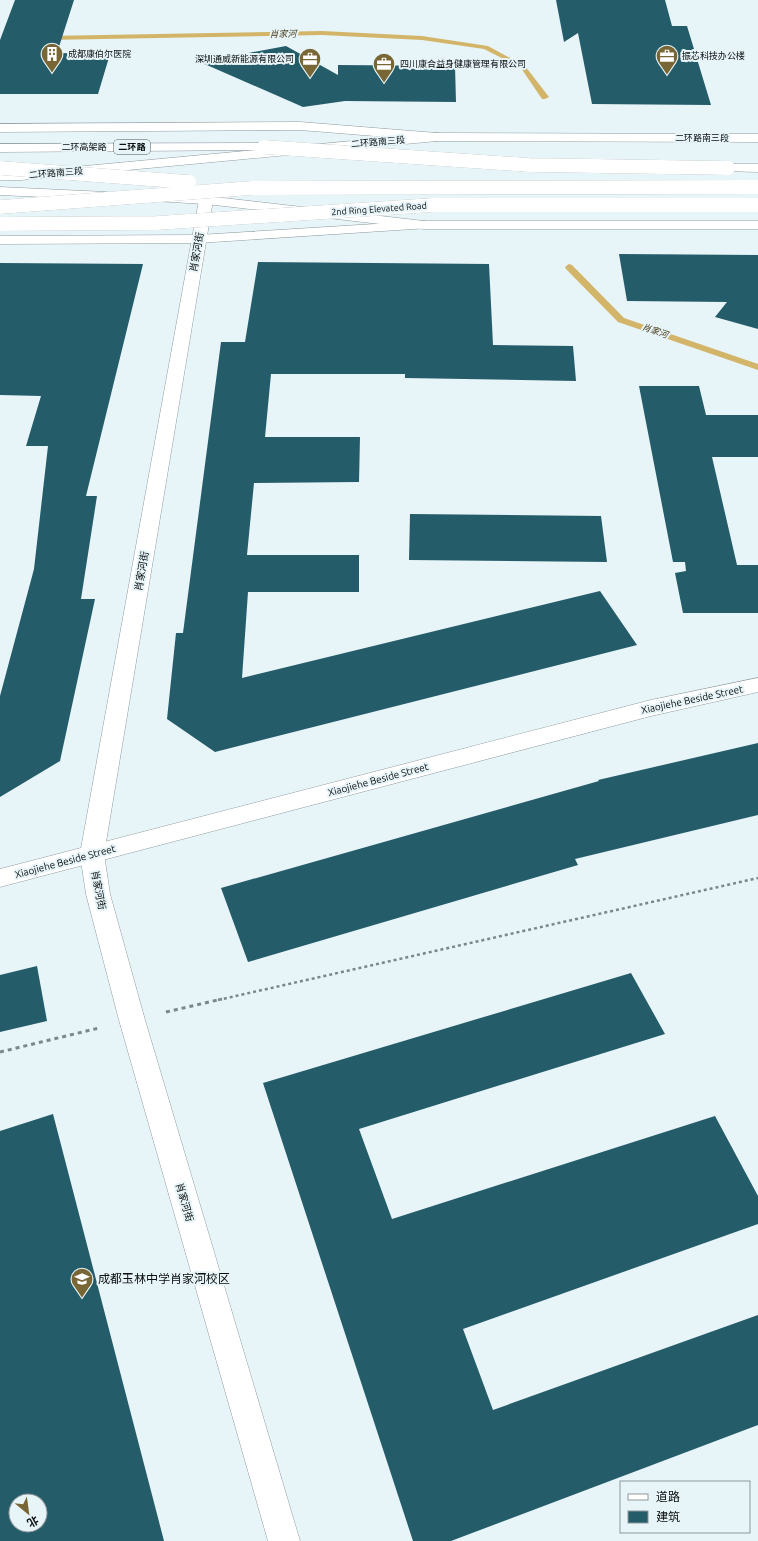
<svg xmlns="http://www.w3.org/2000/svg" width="758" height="1541" viewBox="0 0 758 1541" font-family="Ubuntu,'Noto Sans SC',sans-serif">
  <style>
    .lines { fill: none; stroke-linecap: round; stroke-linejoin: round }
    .stream { fill: #d3b569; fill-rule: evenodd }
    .building { fill: #255c6a; fill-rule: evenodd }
    .minor-casing { stroke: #909ca0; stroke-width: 1 }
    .tertiary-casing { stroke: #909ca0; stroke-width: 1 }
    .secondary-casing { stroke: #909ca0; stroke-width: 1 }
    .trunk-casing { stroke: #909ca0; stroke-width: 1 }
    .path-far1 { stroke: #7d8689; stroke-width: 2.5; stroke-dasharray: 3 3; stroke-linecap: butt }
    .path { stroke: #7d8689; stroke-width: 3; stroke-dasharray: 4 4; stroke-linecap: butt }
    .minor { fill: #fff; fill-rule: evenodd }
    .tertiary { fill: #fff; fill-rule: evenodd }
    .secondary { fill: #fff; fill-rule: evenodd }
    .trunk { fill: #fff; fill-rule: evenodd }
    .service-bridge-casing { stroke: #909ca0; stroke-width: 14; stroke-linecap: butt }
    .trunk-bridge-casing { stroke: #909ca0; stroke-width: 14; stroke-linecap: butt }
    .service-bridge { stroke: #fff; stroke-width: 14 }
    .trunk-bridge { stroke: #fff; stroke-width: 14 }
    .labels { text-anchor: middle; stroke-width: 4; stroke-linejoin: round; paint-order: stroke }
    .far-water-label { font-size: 9px; font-style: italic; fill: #4b3e1c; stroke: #e7f4f8 }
    .far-poi-label { font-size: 9px; fill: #0a0e10; stroke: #e7f4f8; text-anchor: start }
    .far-street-label { font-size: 9px; fill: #0a0e10; stroke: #e7f4f8 }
    .shield { fill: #e7f4f8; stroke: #4c5356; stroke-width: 1 }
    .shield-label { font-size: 9px; font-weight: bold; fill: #0a0e10 }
    .street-label { font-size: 10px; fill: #0a0e10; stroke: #e7f4f8 }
    .near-poi-label { font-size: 12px; fill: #0a0e10; stroke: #e7f4f8; text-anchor: start }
  </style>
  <rect width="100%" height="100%" fill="#e7f4f8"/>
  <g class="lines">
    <g class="stream">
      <path d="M322,31L422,36L488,46L525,66L549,97L545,99H542L521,68L484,49L422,40L322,35L46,40L43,38L46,36Z"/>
      <path d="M569,264L572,265L624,318L758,364V370L618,322L566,269L565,267Z"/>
    </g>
  </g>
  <g class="building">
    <path d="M15,0H74L57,53L110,54L98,94H0V40Z"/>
    <path d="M556,0H665L672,26H687L711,105L592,104L578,33L564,42Z"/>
    <path d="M286,46L338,75V65L455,66L456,102L345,101L303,107L200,62Z"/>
    <path d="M619,254L758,255V329L715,317L727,302L627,301Z"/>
    <path d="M258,262L489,264L493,345L573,346L576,381L405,378V374H271L265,437H360L359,482L254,483L247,555H359V592H248L242,678L600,591L637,645L215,752L167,719L176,633H183L221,342H245Z"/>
    <path d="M0,263L143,264L86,496H97L81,599H95L60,761L0,797V696L34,569L48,446H26L41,396L0,395Z"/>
    <path d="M639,386H699L706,415H758V457H712L737,565H758V613H683L675,573L686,571L685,562H673Z"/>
    <path d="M410,514L601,516L607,562L409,560Z"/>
    <path d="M758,743V815L575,859L578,865L248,962L221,888L599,781L598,780Z"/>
    <path d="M37,966L47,1021L0,1032V975Z"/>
    <path d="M631,973L665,1034L359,1129L392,1219L715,1116L758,1196V1224L463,1329L493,1410L758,1315V1425L451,1541H413L263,1083Z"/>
    <path d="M53,1114L164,1541H0V1131ZM16,1501H40V1525H16Z"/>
  </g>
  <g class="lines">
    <g class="minor-casing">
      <path id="minor" d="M206,196L211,197L213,200L104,854L110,894L145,1020L300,1541H268L119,1020L86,894L80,854L199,200L201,197Z"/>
    </g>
    <g class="tertiary-casing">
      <g id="tertiary">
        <path d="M300,122L437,133L442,134L444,137L442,140L437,141L300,130L0,132V124Z"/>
        <path d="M424,221L429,222L431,225L429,228L198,243L0,244V236L198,235Z"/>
      </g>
    </g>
    <g class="secondary-casing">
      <g id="secondary">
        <path d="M437,133L758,134V142L437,141L21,180H0V172H21Z"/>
        <path d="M0,187L106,192L111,193L113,196L111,199L106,200L0,195Z"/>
        <path d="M159,194L206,196L424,221H758V229H424L206,204L154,201L152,198L154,195Z"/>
        <path d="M758,678V692L651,716L0,887V869L651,700Z"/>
      </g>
    </g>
    <g class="trunk-casing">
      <g id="trunk">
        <path d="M264,143L269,144L271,147L269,150L0,152V144Z"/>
        <path d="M728,164H758V172L723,171L721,168L723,165Z"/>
      </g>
    </g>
    <path class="path-far1" d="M218,1000L758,878"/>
    <g class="path">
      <path d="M166,1012L222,999"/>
      <path d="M0,1052L99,1028"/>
    </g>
    <use href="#minor" class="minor"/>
    <use href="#tertiary" class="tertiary"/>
    <use href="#secondary" class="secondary"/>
    <use href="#trunk" class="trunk"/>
    <g class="service-bridge-casing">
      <g id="service-bridge">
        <path d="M0,168L189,182"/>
        <path d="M0,207L252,188L758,187"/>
      </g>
    </g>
    <g class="trunk-bridge-casing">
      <g id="trunk-bridge">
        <path d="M264,147L529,165L728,168"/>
        <path d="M0,224L157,223L433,205H758"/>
      </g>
    </g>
    <use href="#service-bridge" class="service-bridge"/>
    <use href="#trunk-bridge" class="trunk-bridge"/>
  </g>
  <defs>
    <g id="building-pin" transform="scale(1.15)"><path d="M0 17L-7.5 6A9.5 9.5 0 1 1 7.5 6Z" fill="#796635" stroke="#e7f4f8"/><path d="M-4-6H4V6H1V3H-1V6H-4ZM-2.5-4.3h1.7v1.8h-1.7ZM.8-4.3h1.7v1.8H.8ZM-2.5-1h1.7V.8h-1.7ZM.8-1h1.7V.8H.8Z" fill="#fff"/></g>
    <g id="office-pin" transform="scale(1.15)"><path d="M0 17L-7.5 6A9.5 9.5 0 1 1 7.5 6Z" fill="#796635" stroke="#e7f4f8"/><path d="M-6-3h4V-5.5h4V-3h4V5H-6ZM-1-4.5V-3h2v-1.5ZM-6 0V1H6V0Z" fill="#fff"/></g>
    <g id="school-pin" transform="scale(1.15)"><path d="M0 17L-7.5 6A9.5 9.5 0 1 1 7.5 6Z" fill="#796635" stroke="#e7f4f8"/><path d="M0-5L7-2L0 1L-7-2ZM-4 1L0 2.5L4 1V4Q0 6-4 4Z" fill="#fff"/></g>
  </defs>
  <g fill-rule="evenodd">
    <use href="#building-pin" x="52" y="54"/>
    <use href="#office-pin" x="667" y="56"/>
    <use href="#office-pin" x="310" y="59"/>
    <use href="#office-pin" x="384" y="64"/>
    <use href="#school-pin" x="82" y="1279"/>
  </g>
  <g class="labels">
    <g class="far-water-label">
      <text transform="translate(283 34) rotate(-1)" y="3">肖家河</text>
      <text transform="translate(655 331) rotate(19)" y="3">肖家河</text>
    </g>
    <g class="far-poi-label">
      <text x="68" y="57">成都康伯尔医院</text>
      <text x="682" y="59">振芯科技办公楼</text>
      <text x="294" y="62" text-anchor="end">深圳通威新能源有限公司</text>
      <text x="400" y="67">四川康合益身健康管理有限公司</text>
    </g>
    <g class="far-street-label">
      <text x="702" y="141">二环路南三段</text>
      <text transform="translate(378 142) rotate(-5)" y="3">二环路南三段</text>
      <text x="84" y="150">二环高架路</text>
      <text transform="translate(56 173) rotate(-5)" y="3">二环路南三段</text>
      <text transform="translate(379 209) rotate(-4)" y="3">2nd Ring Elevated Road</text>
    </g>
    <rect class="shield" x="114" y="140" width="36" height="14" rx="3"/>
    <g class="shield-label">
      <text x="132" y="150">二环路</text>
    </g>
    <g class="street-label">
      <text transform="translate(196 252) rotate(-80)" y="4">肖家河街</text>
      <text transform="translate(141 571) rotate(-80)" y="4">肖家河街</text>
      <text transform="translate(692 699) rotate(-12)" y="4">Xiaojiehe Beside Street</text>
      <text transform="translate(378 779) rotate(-15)" y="4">Xiaojiehe Beside Street</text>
      <text transform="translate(65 861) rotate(-15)" y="4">Xiaojiehe Beside Street</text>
      <text transform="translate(99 890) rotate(79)" y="4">肖家河街</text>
      <text transform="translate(185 1202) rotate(74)" y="4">肖家河街</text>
    </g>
    <g class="near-poi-label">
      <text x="98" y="1283">成都玉林中学肖家河校区</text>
    </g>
  </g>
  <rect x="620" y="1481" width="130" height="52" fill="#e7f4f8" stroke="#8f989b"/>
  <rect x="628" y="1494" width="20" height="6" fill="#ffffff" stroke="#8f989b"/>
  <text x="656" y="1501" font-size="12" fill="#0a0e10">道路</text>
  <rect x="628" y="1511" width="20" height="12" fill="#255c6a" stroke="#8f989b"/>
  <text x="656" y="1521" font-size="12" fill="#0a0e10">建筑</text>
  <g transform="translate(28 1513) rotate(151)"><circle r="19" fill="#e7f4f8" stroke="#8f989b"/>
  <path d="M0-3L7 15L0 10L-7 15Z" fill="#796635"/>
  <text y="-6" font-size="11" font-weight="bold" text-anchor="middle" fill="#0a0e10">北</text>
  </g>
</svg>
